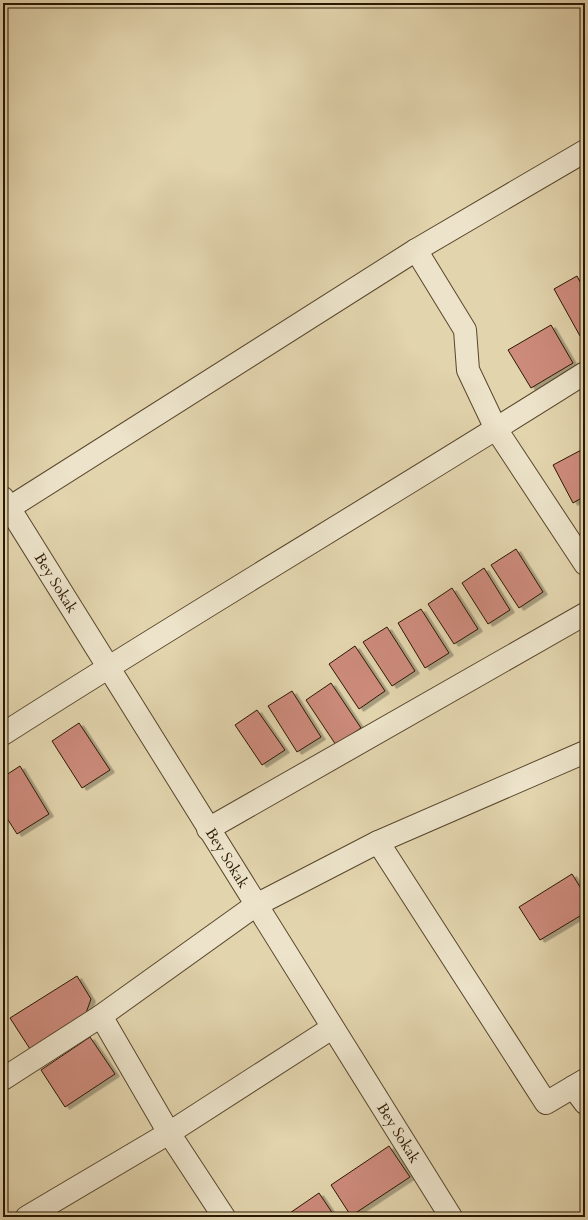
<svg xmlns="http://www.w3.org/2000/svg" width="588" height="1220" viewBox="0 0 588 1220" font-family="Cardo,serif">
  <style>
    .building { fill: #cd8b7c; stroke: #2a1801; filter: url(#shadow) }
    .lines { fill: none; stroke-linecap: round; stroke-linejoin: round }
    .minor-casing { stroke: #58472c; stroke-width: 24 }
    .minor { stroke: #ece3ca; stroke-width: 22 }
    .labels { text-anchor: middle; stroke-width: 3.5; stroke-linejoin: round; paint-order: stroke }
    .street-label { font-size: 15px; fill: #2a1801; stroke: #ece3ca }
  </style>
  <defs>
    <filter id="shadow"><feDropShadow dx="4.5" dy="2.5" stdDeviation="0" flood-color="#0004"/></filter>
  </defs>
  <rect width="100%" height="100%" fill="#e2d4ad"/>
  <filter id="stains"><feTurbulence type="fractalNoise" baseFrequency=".005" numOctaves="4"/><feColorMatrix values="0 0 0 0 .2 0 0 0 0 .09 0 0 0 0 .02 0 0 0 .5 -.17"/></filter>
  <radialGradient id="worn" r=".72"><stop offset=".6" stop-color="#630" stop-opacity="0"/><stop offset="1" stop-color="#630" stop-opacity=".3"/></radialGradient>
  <g class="building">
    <path d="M577,276L585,291V333L580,336L554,289Z"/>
    <path d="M551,325L573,363L531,388L508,350Z"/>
    <path d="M585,448V496L573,503L553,465Z"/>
    <path d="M516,549L543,592L519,608L491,565Z"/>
    <path d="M484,568L510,610L488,624L462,583Z"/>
    <path d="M452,588L478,629L454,644L428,604Z"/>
    <path d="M421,609L449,653L425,668L398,623Z"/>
    <path d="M387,627L415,671L392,686L363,642Z"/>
    <path d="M355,646L385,691L359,709L329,664Z"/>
    <path d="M331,683L361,728L336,745L306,700Z"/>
    <path d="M292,691L321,737L297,752L268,706Z"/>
    <path d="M257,710L285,750L262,765L235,725Z"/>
    <path d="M79,723L110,770L82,788L52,741Z"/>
    <path d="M20,766L49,814L17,834L3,812V777Z"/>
    <path d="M572,874L585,895V913L540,940L519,907Z"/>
    <path d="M77,976L91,999L86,1013L30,1049L10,1018Z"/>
    <path d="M90,1037L115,1074L65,1107L41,1070Z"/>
    <path d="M389,1146L410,1177L351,1216L331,1185Z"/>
    <path d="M319,1193L335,1217H284Z"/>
  </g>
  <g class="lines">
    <g class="minor-casing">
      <g id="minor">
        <path d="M416,250L465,330L468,370L496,429L585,564"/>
        <path id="s1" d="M3,498L451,1217"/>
        <path d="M9,508L416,250L585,151"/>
        <path d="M3,734C195,611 392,495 585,373"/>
        <path d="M208,829L585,614"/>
        <path d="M378,842L546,1103L585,1080"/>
        <path d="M101,1016L169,1133L224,1217"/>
        <path d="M3,1079L101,1016L256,905L378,842L585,752"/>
        <path d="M573,1087L585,1103"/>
        <path d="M27,1217L169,1133L332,1028"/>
      </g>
    </g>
    <use href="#minor" class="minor"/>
  </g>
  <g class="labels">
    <g class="street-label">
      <text dy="5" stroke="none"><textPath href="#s1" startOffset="100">Bey Sokak</textPath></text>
      <text dy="5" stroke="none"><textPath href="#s1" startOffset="424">Bey Sokak</textPath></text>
      <text dy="5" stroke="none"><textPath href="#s1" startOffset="748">Bey Sokak</textPath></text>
    </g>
  </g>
  <rect width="588" height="1220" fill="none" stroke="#e2d4ad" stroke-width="16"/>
  <rect x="4" y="4" width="580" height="1212" fill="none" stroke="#2a1801" stroke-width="2"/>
  <rect x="8" y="8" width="572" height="1204" fill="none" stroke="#2a1801"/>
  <rect width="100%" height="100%" filter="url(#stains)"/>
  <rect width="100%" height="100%" fill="url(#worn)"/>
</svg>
